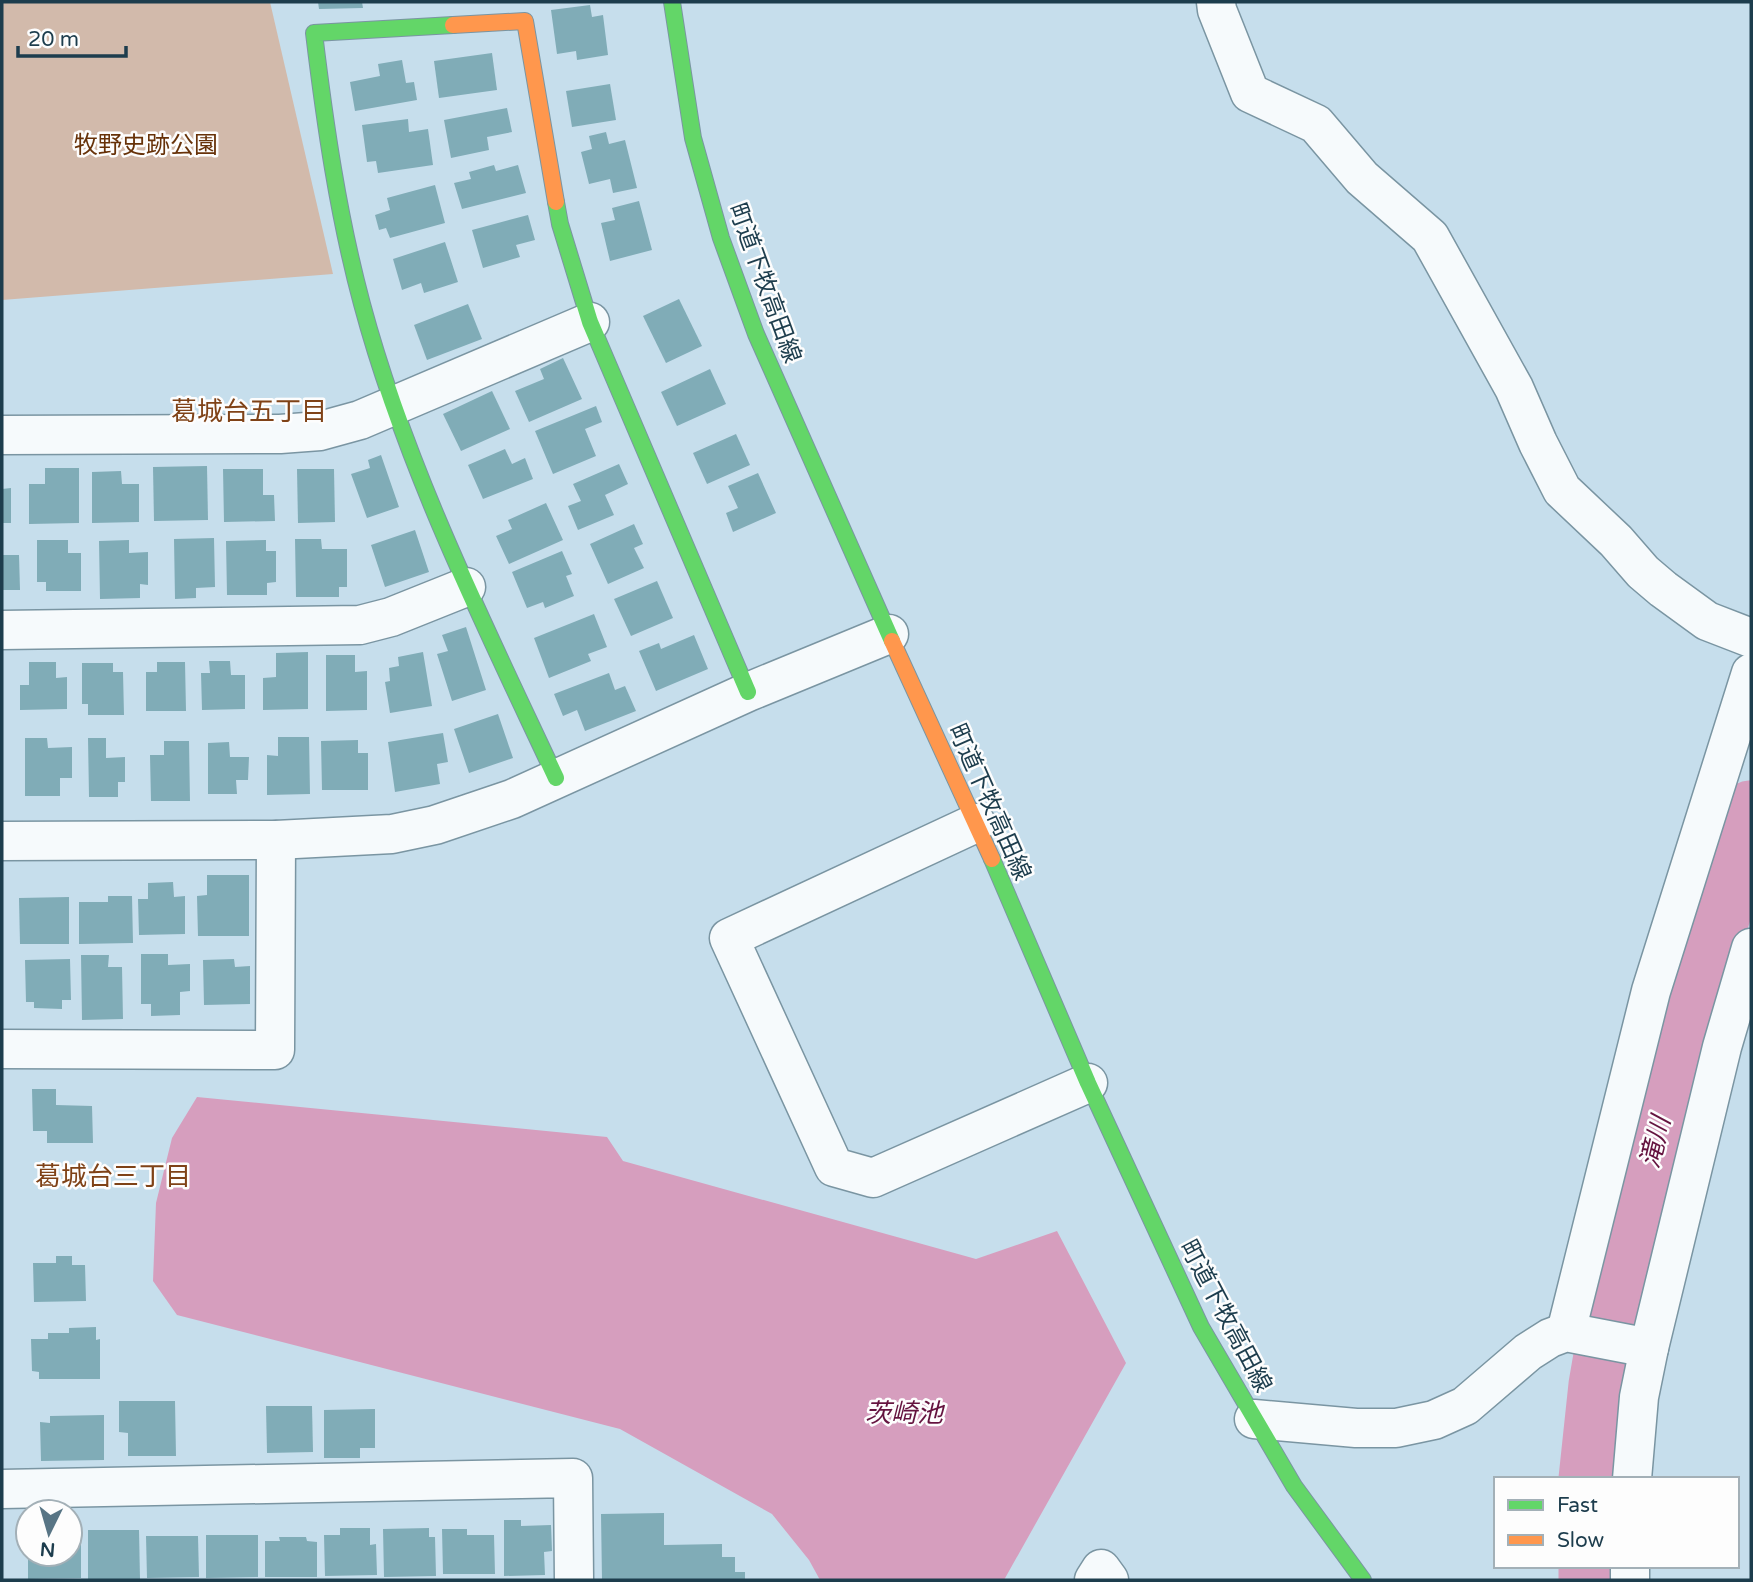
<svg xmlns="http://www.w3.org/2000/svg" width="1753" height="1582" viewBox="0 0 1753 1582" font-family="'Varela Round','Noto Sans JP',sans-serif">
  <style>
    .green { fill: #d2baab }
    .water { fill: #d69ebe }
    .lines { fill: none; stroke-linecap: round; stroke-linejoin: round }
    .river { stroke: #d69ebe; stroke-width: 65 }
    .building { fill: #80acb7 }
    .street-casing { stroke: #7a95a2; stroke-width: 41 }
    .fast-casing { stroke: #7a95a2; stroke-width: 18 }
    .slow-casing { stroke: #7a95a2; stroke-width: 18 }
    .street { stroke: #f6fafc; stroke-width: 38 }
    .fast { stroke: #63d668; stroke-width: 16 }
    .slow { stroke: #ff974d; stroke-width: 16 }
    .labels { text-anchor: middle; stroke-width: 5; stroke-linejoin: round; paint-order: stroke }
    .park-label { font-size: 24px; fill: #673209; stroke: #fdfdfd }
    .street-label { font-size: 24px; fill: #1d3d4d; stroke: #fdfdfd }
    .neighbourhood-label { font-size: 26px; fill: #7f4217; stroke: #fdfdfd }
    .water-label { font-size: 26px; font-style: italic; fill: #64133f; stroke: #fdfdfd }
  </style>
  <rect width="100%" height="100%" fill="#c6deec"/>
  <path class="green" d="M2,2H270L333,274L2,300Z"/>
  <path class="water" d="M197,1097L607,1137L623,1161L976,1259L1057,1231L1126,1363L1004,1580H820L809,1560L772,1514L620,1429L177,1315L153,1281L156,1203L172,1138Z"/>
  <g class="lines">
    <g class="river">
      <path d="M1591,1479L1601,1385L1616,1298L1677,1052L1704,958L1751,813"/>
      <path d="M1591,1580V1566"/>
    </g>
  </g>
  <g class="building">
    <path d="M318,2H362L363,8L319,9Z"/>
    <path d="M590,5L592,17L603,15L608,55L577,60L576,51L557,54L551,10Z"/>
    <path d="M492,53L497,90L439,98L434,61Z"/>
    <path d="M402,60L406,83L414,82L417,100L355,111L350,82L380,76L378,64Z"/>
    <path d="M610,84L616,120L572,127L566,91Z"/>
    <path d="M507,108L512,132L487,137L489,150L451,158L444,120Z"/>
    <path d="M408,119L409,132L428,129L433,165L378,173L376,161L367,162L362,125Z"/>
    <path d="M606,132L609,144L625,140L637,188L613,193L610,179L589,184L581,152L592,149L589,136Z"/>
    <path d="M494,165L496,171L518,165L526,193L462,209L454,183L471,179L469,172Z"/>
    <path d="M435,185L445,223L390,238L386,228L379,230L375,215L390,210L387,198Z"/>
    <path d="M639,201L652,250L610,261L601,223L615,220L612,208Z"/>
    <path d="M528,215L535,240L516,245L520,257L483,268L472,230Z"/>
    <path d="M445,242L458,282L424,293L421,283L402,290L393,259Z"/>
    <path d="M679,299L702,346L666,363L643,316Z"/>
    <path d="M468,304L482,339L427,360L414,325Z"/>
    <path d="M563,358L582,399L529,422L515,391L544,379L540,369Z"/>
    <path d="M710,369L726,404L677,426L661,392Z"/>
    <path d="M492,391L510,429L461,451L443,414Z"/>
    <path d="M596,406L602,422L585,429L596,456L553,474L535,431Z"/>
    <path d="M736,434L750,465L707,484L693,453Z"/>
    <path d="M505,449L512,464L525,458L533,479L483,499L468,465Z"/>
    <path d="M381,455L399,507L367,518L351,474L370,468L368,460Z"/>
    <path d="M619,464L628,484L605,495L614,515L578,530L568,506L581,501L573,484Z"/>
    <path d="M207,466L208,520L154,521L153,467Z"/>
    <path d="M45,468H79V523L29,524V484H45Z"/>
    <path d="M223,469H263V495H274L275,521L224,522Z"/>
    <path d="M297,469H334L335,522L298,523Z"/>
    <path d="M121,471L122,484H139V522L92,523V472Z"/>
    <path d="M758,473L776,513L733,532L726,513L738,508L728,486Z"/>
    <path d="M11,488V523H2V489Z"/>
    <path d="M546,503L563,540L509,564L496,536L512,529L508,520Z"/>
    <path d="M634,524L643,544L634,548L644,568L608,584L590,544Z"/>
    <path d="M415,530L429,572L385,587L371,545Z"/>
    <path d="M214,538L215,587L196,588V598L175,599L174,539Z"/>
    <path d="M295,539H321L322,549H347V587H339V597H296Z"/>
    <path d="M37,540H68V553H81V591H46V582H37Z"/>
    <path d="M129,540V553L148,552V585L140,584V598L100,599L99,541Z"/>
    <path d="M266,540V551H276V582L267,583V595H227L226,541Z"/>
    <path d="M562,551L572,574L566,576L574,596L545,608L543,602L527,608L512,572Z"/>
    <path d="M2,555H19L20,590H2Z"/>
    <path d="M657,581L673,618L631,636L614,599Z"/>
    <path d="M594,614L607,647L588,654L591,661L549,678L534,638Z"/>
    <path d="M466,627L486,690L452,701L437,654L448,651L442,635Z"/>
    <path d="M694,635L708,669L656,691L639,651L659,643L661,649Z"/>
    <path d="M308,652V709L263,710V678L276,677V653Z"/>
    <path d="M423,652L432,706L390,713L385,682L390,681L389,668L399,666L398,657Z"/>
    <path d="M326,655H355V672L367,671V710L326,711Z"/>
    <path d="M209,661H230L231,675H245V709L202,710L201,673H210Z"/>
    <path d="M29,662H56V678L67,677V709L20,710V685H29Z"/>
    <path d="M157,662H185L186,711H146V672H157Z"/>
    <path d="M82,663H113V672H123L124,715H88V704H82Z"/>
    <path d="M609,673L615,690L625,686L636,711L585,731L577,710L563,716L554,694Z"/>
    <path d="M498,714L513,758L469,773L454,729Z"/>
    <path d="M443,733L448,762L437,764L440,784L395,792L388,742Z"/>
    <path d="M278,737H309L310,794L267,795V755L278,756Z"/>
    <path d="M25,738H47L48,748L72,747V778H60V796H25Z"/>
    <path d="M88,738H106V758L125,757V782H118V797H89Z"/>
    <path d="M358,740V753H368V790H322L321,741Z"/>
    <path d="M164,741H189L190,801H151L150,755H164Z"/>
    <path d="M229,742L230,757H249L248,780H236L237,794H208V743Z"/>
    <path d="M207,875H249V936H198L197,896L207,895Z"/>
    <path d="M173,882L174,897L185,896V934L139,935L138,899H148V883Z"/>
    <path d="M108,896H132L133,943L79,944V902H108Z"/>
    <path d="M69,897V944H20L19,898Z"/>
    <path d="M141,954H168V965L190,964V991L180,992V1015L151,1016V1004H141Z"/>
    <path d="M81,955H109L108,967H122L123,1019L82,1020Z"/>
    <path d="M70,959L71,1000H62V1009L34,1008V1002H26L25,960Z"/>
    <path d="M234,959L235,967L250,966V1004L204,1005L203,960Z"/>
    <path d="M32,1089H56V1105L92,1106L93,1143H47V1131H33Z"/>
    <path d="M56,1256H72V1265H85L86,1301L34,1302L33,1263H56Z"/>
    <path d="M96,1327V1340L100,1339V1379H39V1372L32,1371L31,1339H48V1333H69V1328Z"/>
    <path d="M119,1401H175L176,1456H128V1433L119,1432Z"/>
    <path d="M266,1406H312L313,1452L267,1453Z"/>
    <path d="M375,1409V1448H360V1458H324V1410Z"/>
    <path d="M104,1415V1460L41,1461L40,1422L50,1423V1416Z"/>
    <path d="M664,1513V1545L722,1544V1557H735V1572H745V1580H602L601,1514Z"/>
    <path d="M504,1520H521V1526L551,1525L552,1551L544,1552L545,1575L504,1576Z"/>
    <path d="M340,1528H370V1545L376,1544L377,1575L325,1576L324,1535H340Z"/>
    <path d="M429,1528V1537H435L436,1576L384,1577L383,1529Z"/>
    <path d="M442,1529H467V1535H494L495,1574H443Z"/>
    <path d="M88,1530H139L140,1579L88,1580Z"/>
    <path d="M206,1535H258V1577L206,1578Z"/>
    <path d="M70,1536H81V1578L28,1579V1554H70Z"/>
    <path d="M146,1536H198L199,1577L147,1578Z"/>
    <path d="M279,1537H306L307,1541L317,1542V1577H265V1541H280Z"/>
  </g>
  <g class="lines">
    <g class="street-casing">
      <g id="street">
        <path d="M1216,2L1217,10L1250,93L1316,124L1362,178L1430,237L1514,388L1538,443L1562,490L1616,541L1643,572L1663,589L1707,621L1751,638"/>
        <path d="M2,435L280,434L320,431L360,420L590,322"/>
        <path d="M2,630L360,625L391,617L466,587"/>
        <path d="M976,823L729,938L834,1167L873,1178L1088,1083"/>
        <path d="M2,841L276,840L392,834L435,825L512,799L748,692L889,634"/>
        <path d="M2,1049L275,1050L276,840"/>
        <path d="M1566,1332L1651,991L1751,673"/>
        <path d="M1254,1419L1356,1428H1396L1434,1420L1465,1406L1528,1352L1550,1338L1566,1332L1649,1348"/>
        <path d="M1632,1479L1639,1397L1649,1348L1722,1047L1751,948"/>
        <path d="M2,1489L573,1478L574,1580"/>
        <path d="M1094,1580L1101,1569L1109,1580"/>
        <path d="M1630,1580V1566"/>
      </g>
    </g>
    <g class="fast-casing">
      <g id="fast">
        <path d="M672,2L693,138L721,238L756,334L892,641"/>
        <path d="M453,25L314,33C325,124 338,215 362,304C406,468 484,624 556,778"/>
        <path d="M556,202L560,224L590,322L748,692"/>
        <path d="M992,859L1088,1083L1201,1327L1294,1486L1363,1580"/>
      </g>
    </g>
    <g class="slow-casing">
      <g id="slow">
        <path d="M453,25L525,21L556,202"/>
        <path d="M892,641L992,859"/>
      </g>
    </g>
    <use href="#street" class="street"/>
    <use href="#fast" class="fast"/>
    <use href="#slow" class="slow"/>
  </g>
  <g class="labels">
    <g class="park-label">
      <text x="146" y="153">牧野史跡公園</text>
    </g>
    <g class="street-label">
      <text transform="translate(765 283) rotate(70)" y="8">町道下牧高田線</text>
      <text transform="translate(990 802) rotate(66)" y="8">町道下牧高田線</text>
      <text transform="translate(1226 1316) rotate(62)" y="8">町道下牧高田線</text>
    </g>
    <g class="neighbourhood-label">
      <text x="249" y="420">葛城台五丁目</text>
      <text x="113" y="1185">葛城台三丁目</text>
    </g>
    <g class="water-label">
      <text transform="translate(1655 1142) rotate(-76)" y="9">滝川</text>
      <text x="904" y="1422">茨崎池</text>
    </g>
  </g>
  <rect width="1753" height="1582" fill="none" stroke="#1d3d4d" stroke-width="7"/>
  <rect x="1494" y="1477" width="245" height="91" fill="#fdfdfd" stroke="#a3b0b7" stroke-width="2"/>
  <rect x="1508" y="1500" width="35" height="10" fill="#63d668" stroke="#a3b0b7" stroke-width="2"/>
  <text x="1557" y="1512" font-size="21" fill="#1d3d4d">Fast</text>
  <rect x="1508" y="1535" width="35" height="10" fill="#ff974d" stroke="#a3b0b7" stroke-width="2"/>
  <text x="1557" y="1547" font-size="21" fill="#1d3d4d">Slow</text>
  <g transform="translate(49 1533) rotate(185)"><circle r="33" fill="#fdfdfd" stroke="#a3b0b7" stroke-width="2"/>
  <path d="M0-5L12 26L0 18L-12 26Z" fill="#587585"/>
  <text y="-10" font-size="19" font-weight="bold" text-anchor="middle" fill="#1d3d4d">N</text>
  </g>
  <path d="M18 46v10h108v-10" fill="none" stroke="#1d3d4d" stroke-width="3.5"/>
  <text x="28" y="46" font-size="21" fill="#1d3d4d" stroke="#fdfdfd" stroke-width="5" paint-order="stroke">20 m</text>
</svg>
